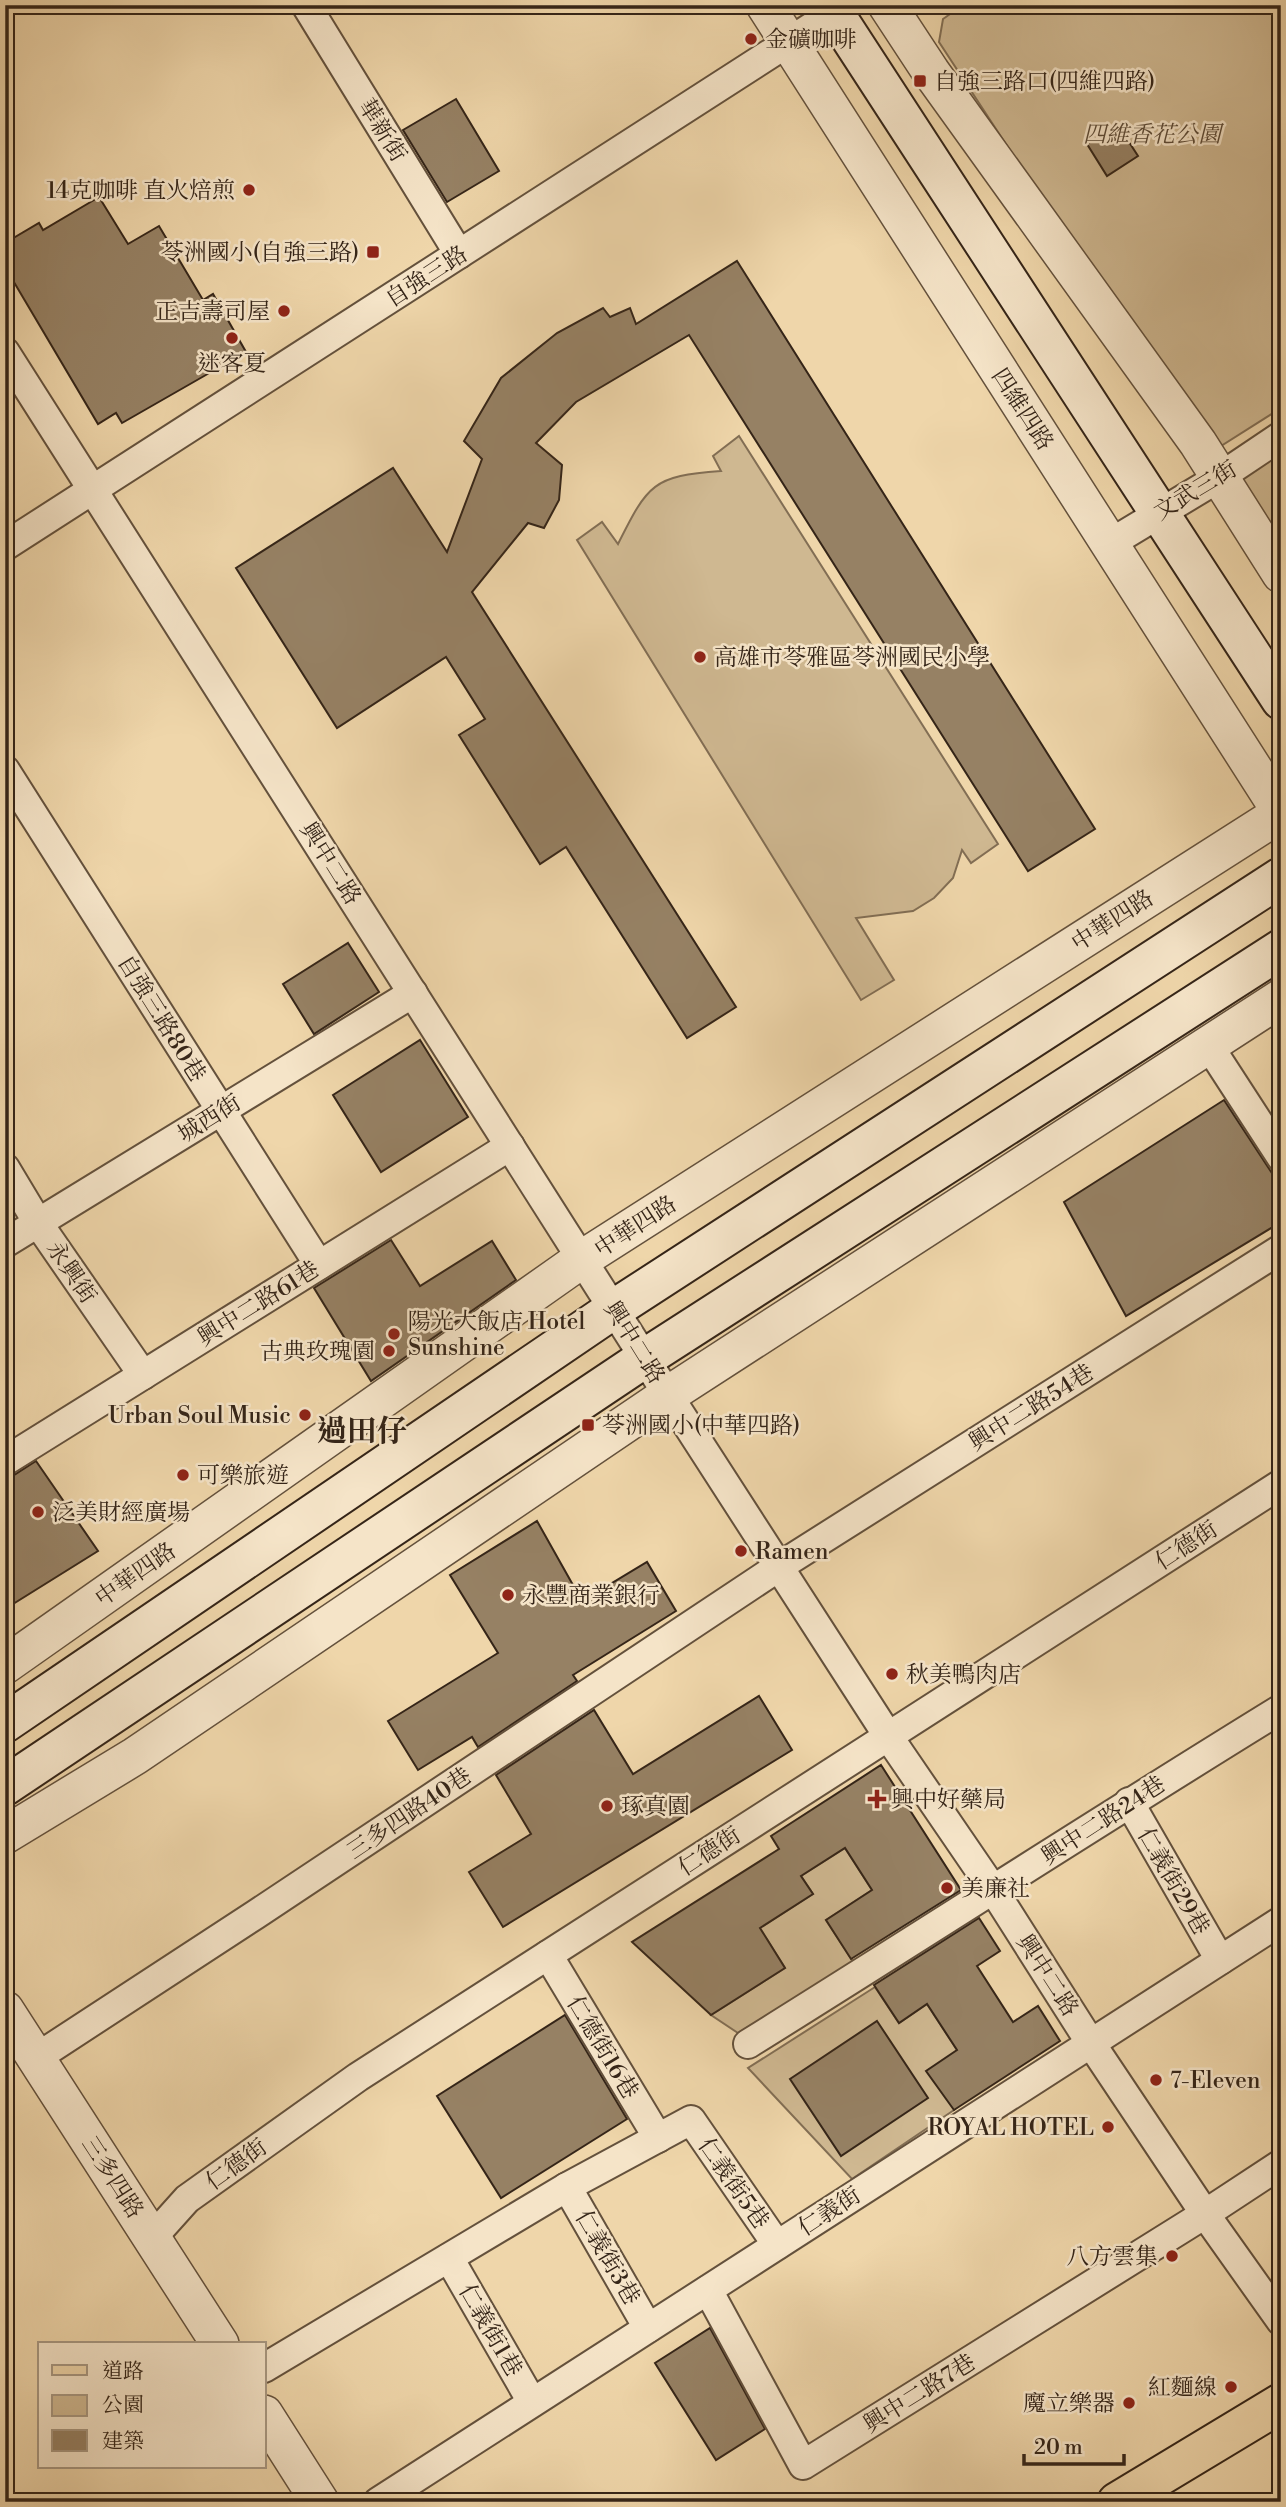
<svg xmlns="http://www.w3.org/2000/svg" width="1286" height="2507" viewBox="0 0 1286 2507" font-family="'Libre Bodoni','Noto Serif TC',serif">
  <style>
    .green { fill: #cfb891; stroke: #826e54; stroke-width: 2 }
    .building { fill: #968164; stroke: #352518; stroke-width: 2 }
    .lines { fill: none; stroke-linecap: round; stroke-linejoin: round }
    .minor-casing { stroke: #64513c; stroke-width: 32 }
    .tertiary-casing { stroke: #64513c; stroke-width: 40 }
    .secondary-casing { stroke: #352518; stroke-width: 42 }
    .primary-casing { stroke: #352518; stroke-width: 42 }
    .minor { stroke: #f5e4c8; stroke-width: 28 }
    .tertiary { stroke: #f5e4c8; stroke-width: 37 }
    .secondary { stroke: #f5e4c8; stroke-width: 38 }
    .primary { stroke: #efd6aa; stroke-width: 38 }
    .poi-dot { fill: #8f2418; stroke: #f5e4c8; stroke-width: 2.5 }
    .labels { text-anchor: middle; stroke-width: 5; stroke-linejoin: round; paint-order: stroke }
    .poi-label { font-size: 23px; fill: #352518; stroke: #f5e4c8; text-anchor: start }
    .street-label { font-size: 23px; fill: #352518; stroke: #f5e4c8 }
    .park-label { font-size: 23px; font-style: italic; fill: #5c4a36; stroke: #f5e4c8 }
    .district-label { font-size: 30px; font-weight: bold; fill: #352518; stroke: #f5e4c8 }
  </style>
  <rect width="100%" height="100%" fill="#efd6aa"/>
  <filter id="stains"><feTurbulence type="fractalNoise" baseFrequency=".00286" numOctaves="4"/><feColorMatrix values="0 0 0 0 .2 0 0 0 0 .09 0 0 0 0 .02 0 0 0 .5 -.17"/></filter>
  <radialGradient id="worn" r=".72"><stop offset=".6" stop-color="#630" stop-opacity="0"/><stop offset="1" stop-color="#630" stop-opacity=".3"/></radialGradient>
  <g class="green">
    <path d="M963,5H1281V408L1221,446L1203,445L939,42L943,19Z"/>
    <path d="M739,436L998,844L971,863L962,850L953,878L934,898L913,911L856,918L894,980L861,1000L577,540L602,522L618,544C648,484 653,476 721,471L713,456Z"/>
    <path d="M1281,447V549L1235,476Z"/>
    <path d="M845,1848L872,1890L826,1920L854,1963L738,2033L711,2015L785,1968L766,1938L741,1940L813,1894L801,1876Z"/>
    <path d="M875,1987L899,2023L927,2004L957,2050L954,2110L852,2179L748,2068Z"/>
  </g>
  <g class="building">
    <path d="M456,99L499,171L447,202L403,130Z"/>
    <path d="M1118,125L1138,156L1107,176L1087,144Z"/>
    <path d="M99,197L128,244L159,226L203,300L213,294L246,352L122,423L116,413L98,424L5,267V243L39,223L43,230Z"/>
    <path d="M737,261L1095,829L1028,871L689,335L576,402L536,443L562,465L559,500L544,528L528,523L472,592L736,1007L687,1038L566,847L540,864L459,735L485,719L446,657L337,728L236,568L393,468L447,552L482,459L464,441L501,378L557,333L603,308L610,317L630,308L636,324Z"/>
    <path d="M348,943L379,992L314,1034L283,984Z"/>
    <path d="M420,1040L468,1117L381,1172L333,1095Z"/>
    <path d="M1224,1100L1281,1187V1222L1126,1316L1064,1202Z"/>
    <path d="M391,1240L420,1286L492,1241L516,1280L371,1381L314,1288Z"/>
    <path d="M36,1461L98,1551L5,1609V1478L14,1475Z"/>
    <path d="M537,1521L582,1601L647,1562L676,1611L573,1675L577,1681L478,1747L472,1737L418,1770L388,1721L498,1653L450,1575Z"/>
    <path d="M759,1696L792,1750L503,1927L469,1872L531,1834L496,1775L594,1710L633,1774Z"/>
    <path d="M881,1765L961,1890L851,1959L826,1920L872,1890L845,1848L801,1876L813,1894L760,1928L785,1968L711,2015L632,1942L779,1849L771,1836Z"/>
    <path d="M979,1918L1000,1951L977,1966L1013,2022L1038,2006L1060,2041L954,2110L926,2071L957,2050L927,2004L899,2023L874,1985Z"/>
    <path d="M565,2015L627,2119L501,2198L437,2096Z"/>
    <path d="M877,2021L928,2098L841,2156L790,2079Z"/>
    <path d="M710,2328L765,2429L716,2460L655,2363Z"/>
  </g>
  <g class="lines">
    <g class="minor-casing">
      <g id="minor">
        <path d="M306,5L459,254"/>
        <path d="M5,352L668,1395L888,1736L994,1891L1090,2042L1205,2214L1281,2321"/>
        <path d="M1109,544L1220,477L1281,436"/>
        <path d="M5,546L846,5"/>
        <path d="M5,770L319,1265"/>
        <path d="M1209,1046L1281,1157"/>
        <path d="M5,1168L38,1223L143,1375"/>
        <path d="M5,1243L413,993"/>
        <path d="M5,1461L510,1146"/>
        <path d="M1129,1802L1220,1960"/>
        <path d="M548,1955L658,2138"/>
        <path d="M748,2044C926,1933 1102,1819 1281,1709"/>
        <path d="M36,2058L255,1915L780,1566L1281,1249"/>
        <path d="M567,2187L648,2328"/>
        <path d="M152,2238L187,2199L358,2077L1281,1484"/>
        <path d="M449,2258L532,2402"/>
        <path d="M708,2290L803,2465L1205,2214L1281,2164"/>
        <path d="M264,2368L567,2187L691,2120L777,2245"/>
        <path d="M378,2502L1281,1921"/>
      </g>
    </g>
    <g class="tertiary-casing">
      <g id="tertiary">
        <path d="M765,5L1281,812"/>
        <path d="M887,5L931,72L1198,443L1281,574"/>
        <path d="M5,1665L582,1259L1281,813"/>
        <path d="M5,1835L135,1756L668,1395L1281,998"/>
        <path d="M5,2010L220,2344"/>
        <path d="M264,2414L320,2502"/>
      </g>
    </g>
    <g class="secondary-casing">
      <g id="secondary">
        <path d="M829,5L1281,700"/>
        <path d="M5,1723L614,1309L1281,877"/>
        <path d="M5,1786L645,1358L1281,949"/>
      </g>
    </g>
    <g class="primary-casing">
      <path id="primary" d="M1117,2502L1281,2403"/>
    </g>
    <use href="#minor" class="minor"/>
    <use href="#tertiary" class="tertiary"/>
    <use href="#secondary" class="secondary"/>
    <use href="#primary" class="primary"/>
  </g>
  <g class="poi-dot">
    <circle cx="751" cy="39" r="7"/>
    <rect x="913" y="74" width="14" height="14" rx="3.5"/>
    <circle cx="249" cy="190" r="7"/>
    <rect x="366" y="245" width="14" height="14" rx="3.5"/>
    <circle cx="284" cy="311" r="7"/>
    <circle cx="232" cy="338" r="7"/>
    <circle cx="700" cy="657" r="7"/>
    <circle cx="394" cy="1334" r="7"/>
    <circle cx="389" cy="1351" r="7"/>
    <circle cx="305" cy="1415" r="7"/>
    <rect x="581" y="1418" width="14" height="14" rx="3.5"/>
    <circle cx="183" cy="1475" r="7"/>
    <circle cx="38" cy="1512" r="7"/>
    <circle cx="741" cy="1551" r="7"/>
    <circle cx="508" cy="1595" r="7"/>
    <circle cx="892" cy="1674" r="7"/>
    <path d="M873.5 1788.5h7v7h7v7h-7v7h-7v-7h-7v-7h7z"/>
    <circle cx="607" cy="1806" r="7"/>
    <circle cx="947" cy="1888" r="7"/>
    <circle cx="1156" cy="2080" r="7"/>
    <circle cx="1108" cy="2127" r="7"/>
    <circle cx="1172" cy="2256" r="7"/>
    <circle cx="1231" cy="2387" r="7"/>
    <circle cx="1129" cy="2403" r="7"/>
  </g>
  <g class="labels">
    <g class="poi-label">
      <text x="765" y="47">金礦咖啡</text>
      <text x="934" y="89">自強三路口(四維四路)</text>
      <text x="235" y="198" text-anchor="end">14克咖啡 直火焙煎</text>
      <text x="359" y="260" text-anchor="end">苓洲國小(自強三路)</text>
      <text x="270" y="319" text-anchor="end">正吉壽司屋</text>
      <text x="232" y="371" text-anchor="middle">迷客夏</text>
      <text x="714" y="665">高雄市苓雅區苓洲國民小學</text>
      <text x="408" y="1329">陽光大飯店 Hotel<tspan x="408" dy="26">Sunshine</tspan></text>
      <text x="375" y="1359" text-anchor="end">古典玫瑰園</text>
      <text x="291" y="1423" text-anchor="end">Urban Soul Music</text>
      <text x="602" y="1433">苓洲國小(中華四路)</text>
      <text x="197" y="1483">可樂旅遊</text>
      <text x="52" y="1520">泛美財經廣場</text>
      <text x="755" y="1559">Ramen</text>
      <text x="522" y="1603">永豐商業銀行</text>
      <text x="906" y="1682">秋美鴨肉店</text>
      <text x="891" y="1807">興中好藥局</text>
      <text x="621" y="1814">琢真園</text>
      <text x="961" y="1896">美廉社</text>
      <text x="1170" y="2088">7-Eleven</text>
      <text x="1094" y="2135" text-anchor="end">ROYAL HOTEL</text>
      <text x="1158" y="2264" text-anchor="end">八方雲集</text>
      <text x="1217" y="2395" text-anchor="end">紅麵線</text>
      <text x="1115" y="2411" text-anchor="end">魔立樂器</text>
    </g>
    <g class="street-label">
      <text transform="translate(383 130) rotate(58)" y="8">華新街</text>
      <text transform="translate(426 276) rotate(-33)" y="8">自強三路</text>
      <text transform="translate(1023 409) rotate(57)" y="8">四維四路</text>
      <text transform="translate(1195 490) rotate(-31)" y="8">文武三街</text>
      <text transform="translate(331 863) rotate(58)" y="8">興中二路</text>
      <text transform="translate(1112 920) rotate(-33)" y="8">中華四路</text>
      <text transform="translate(162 1018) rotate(58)" y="8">自強三路80巷</text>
      <text transform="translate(209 1118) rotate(-32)" y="8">城西街</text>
      <text transform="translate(635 1226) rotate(-33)" y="8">中華四路</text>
      <text transform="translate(72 1272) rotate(56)" y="8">永興街</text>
      <text transform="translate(258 1303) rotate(-32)" y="8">興中二路61巷</text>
      <text transform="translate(635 1342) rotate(58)" y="8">興中二路</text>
      <text transform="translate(1031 1407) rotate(-32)" y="8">興中二路54巷</text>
      <text transform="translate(1186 1545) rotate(-33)" y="8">仁德街</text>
      <text transform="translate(135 1574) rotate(-35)" y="8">中華四路</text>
      <text transform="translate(409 1813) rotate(-34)" y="8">三多四路40巷</text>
      <text transform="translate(1103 1820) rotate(-33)" y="8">興中二路24巷</text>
      <text transform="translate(709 1851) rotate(-33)" y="8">仁德街</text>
      <text transform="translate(1174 1881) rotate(60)" y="8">仁義街29巷</text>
      <text transform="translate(1048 1975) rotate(57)" y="8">興中二路</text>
      <text transform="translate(603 2047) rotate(59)" y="8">仁德街16巷</text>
      <text transform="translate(236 2164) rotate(-36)" y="8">仁德街</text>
      <text transform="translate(113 2177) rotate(57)" y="8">三多四路</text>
      <text transform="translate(734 2183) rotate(55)" y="8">仁義街5巷</text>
      <text transform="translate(829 2211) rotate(-33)" y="8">仁義街</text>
      <text transform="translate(608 2257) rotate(60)" y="8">仁義街3巷</text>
      <text transform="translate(491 2330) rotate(60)" y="8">仁義街1巷</text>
      <text transform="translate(919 2393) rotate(-32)" y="8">興中二路7巷</text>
    </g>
    <g class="park-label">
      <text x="1152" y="142">四維香花公園</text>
    </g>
    <g class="district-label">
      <text x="362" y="1441">過田仔</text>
    </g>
  </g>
  <rect width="1286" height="2507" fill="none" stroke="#efd6aa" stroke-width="28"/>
  <rect x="7" y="7" width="1272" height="2493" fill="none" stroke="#352518" stroke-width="3.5"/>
  <rect x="14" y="14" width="1258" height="2479" fill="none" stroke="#352518" stroke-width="2"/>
  <rect x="38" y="2342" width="228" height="126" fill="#f5e4c8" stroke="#a89882" stroke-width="2"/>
  <rect x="52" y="2365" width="35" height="10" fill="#efd6aa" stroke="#a89882" stroke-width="2"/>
  <text x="102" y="2378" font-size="21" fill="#352518">道路</text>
  <rect x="52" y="2395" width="35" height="21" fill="#cfb891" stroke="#a89882" stroke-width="2"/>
  <text x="102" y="2412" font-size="21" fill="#352518">公園</text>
  <rect x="52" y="2430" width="35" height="21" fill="#968164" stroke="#a89882" stroke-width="2"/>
  <text x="102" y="2448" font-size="21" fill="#352518">建築</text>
  <path d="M1024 2454v10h100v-10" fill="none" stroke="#352518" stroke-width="3.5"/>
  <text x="1034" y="2454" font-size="21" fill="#352518" stroke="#f5e4c8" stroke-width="5" paint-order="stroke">20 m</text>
  <rect width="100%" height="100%" filter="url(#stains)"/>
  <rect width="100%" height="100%" fill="url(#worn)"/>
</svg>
